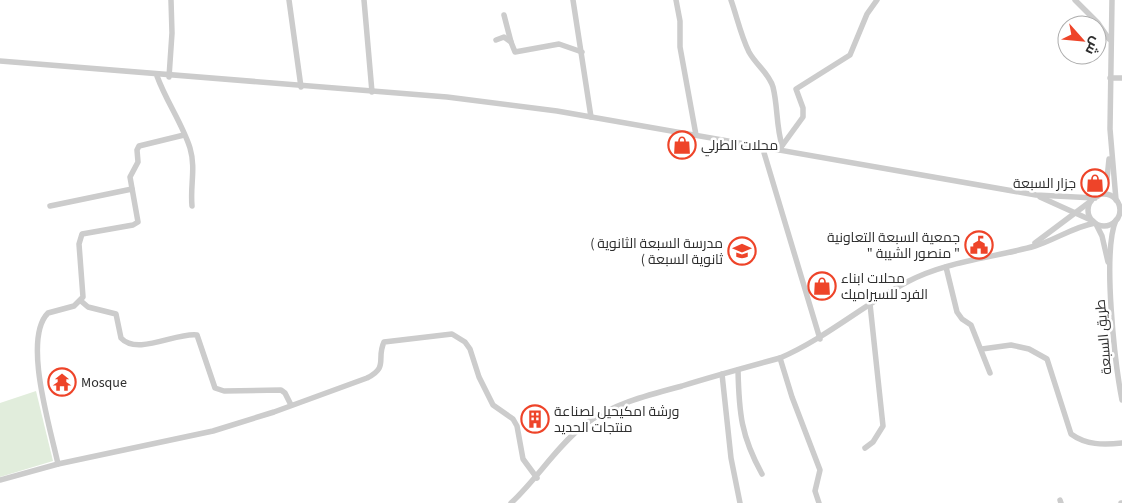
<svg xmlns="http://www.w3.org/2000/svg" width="1122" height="503" viewBox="0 0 1122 503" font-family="'Source Sans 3',Cairo,sans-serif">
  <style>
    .green { fill: #e1eddc }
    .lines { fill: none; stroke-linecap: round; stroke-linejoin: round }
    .minor { stroke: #ccc; stroke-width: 5.5 }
    .labels { text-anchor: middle; stroke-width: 5; stroke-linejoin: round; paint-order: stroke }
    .poi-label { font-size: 14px; fill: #2f2f2f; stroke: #fff; text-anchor: start }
    .street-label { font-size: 14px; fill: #2f2f2f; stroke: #fff }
  </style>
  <rect width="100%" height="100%" fill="#fff"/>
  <path class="green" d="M36,391L53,461L0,477V403Z"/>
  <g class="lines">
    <g class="minor">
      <path d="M289,0L301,87"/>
      <path d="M364,0L372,92"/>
      <path d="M573,0L591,117"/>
      <path d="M676,0L680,21V47L696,135"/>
      <path d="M731,0C737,17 741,36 749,52C756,65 769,73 773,87C778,107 776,126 782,145"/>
      <path d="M1075,0L1098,23L1109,39"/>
      <path d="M1112,0L1110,129L1116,200"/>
      <path d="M504,15L511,42"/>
      <path d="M496,40L504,37L511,42L515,52L559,44L582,52"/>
      <path d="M0,61L447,97L557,111L1036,195L1095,198"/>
      <path d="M157,76C166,101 182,123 190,148C196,168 190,186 192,206"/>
      <path d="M169,77L172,33L171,0"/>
      <path d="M1110,78H1122"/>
      <path d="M762,146L820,339"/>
      <path d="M779,150L803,117V108L796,89L850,55L867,14L877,0"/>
      <circle cx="1104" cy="210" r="16"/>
      <path d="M1098,196L1107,179L1109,159"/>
      <path d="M1040,197L1093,221"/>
      <path d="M50,206L132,189"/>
      <path d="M1116,220C1102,252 1115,364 1122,400"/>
      <path d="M1096,224L1102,236L1108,262"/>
      <path d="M1035,243L1091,201"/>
      <path d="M946,267L957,312L962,319L971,325L990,373"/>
      <path d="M81,301L88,307L116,314L121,338C137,356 177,332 197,335L215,388L224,391L281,390L285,393L291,405"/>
      <path d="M982,349L1011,345L1029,349L1047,359L1071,434C1086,445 1103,445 1122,443"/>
      <path d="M780,358L792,397L820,470L815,491L819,503"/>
      <path d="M738,370C739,413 741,436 762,474"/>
      <path d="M722,374L731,458L740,503"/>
      <path d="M865,448L873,442L883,426L870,304"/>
      <path d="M58,464C51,430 22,339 48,313L74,306L83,297L79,244L82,234L133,225L138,222L130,177L138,162L137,150L139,146L184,135"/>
      <path d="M0,480L58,464L213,431L274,412L367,378C389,367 376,359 384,342L452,334L465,342L470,349L479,377L493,405L513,419L517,426L523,459L537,478"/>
      <path d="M1060,500L1061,503"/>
      <path d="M511,503C537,479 556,447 584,425C612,404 648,395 682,386C714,376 747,367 780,358C826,338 863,305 907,282C946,261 993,258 1035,246C1055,240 1073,227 1095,223"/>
      <path d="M1121,503H1122"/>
    </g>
  </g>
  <defs>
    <g id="shop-ring" transform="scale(1.4375)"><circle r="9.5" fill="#fff" stroke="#ee4429" stroke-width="1.5"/><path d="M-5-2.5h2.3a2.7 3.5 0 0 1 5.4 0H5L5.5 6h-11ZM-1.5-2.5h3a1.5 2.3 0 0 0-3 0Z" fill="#ee4429"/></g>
    <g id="civic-ring" transform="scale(1.4375)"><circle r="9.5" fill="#fff" stroke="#ee4429" stroke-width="1.5"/><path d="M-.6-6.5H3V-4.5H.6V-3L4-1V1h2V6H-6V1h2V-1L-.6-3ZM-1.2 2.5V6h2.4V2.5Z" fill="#ee4429"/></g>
    <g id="school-ring" transform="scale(1.4375)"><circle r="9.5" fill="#fff" stroke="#ee4429" stroke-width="1.5"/><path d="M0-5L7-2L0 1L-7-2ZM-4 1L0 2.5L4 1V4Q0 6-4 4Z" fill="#ee4429"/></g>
    <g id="temple-ring" transform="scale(1.4375)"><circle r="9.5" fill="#fff" stroke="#ee4429" stroke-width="1.5"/><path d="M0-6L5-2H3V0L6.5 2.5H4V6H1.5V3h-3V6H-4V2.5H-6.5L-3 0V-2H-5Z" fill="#ee4429"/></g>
    <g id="building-ring" transform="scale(1.4375)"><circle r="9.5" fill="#fff" stroke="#ee4429" stroke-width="1.5"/><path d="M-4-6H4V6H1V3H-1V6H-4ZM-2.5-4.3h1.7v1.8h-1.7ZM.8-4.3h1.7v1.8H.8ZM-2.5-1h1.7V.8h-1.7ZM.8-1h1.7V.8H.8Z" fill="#ee4429"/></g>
  </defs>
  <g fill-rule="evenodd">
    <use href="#shop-ring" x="682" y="145"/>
    <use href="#shop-ring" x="1095" y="183"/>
    <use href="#civic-ring" x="979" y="245"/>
    <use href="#school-ring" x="742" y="251"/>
    <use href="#shop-ring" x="822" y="286"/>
    <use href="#temple-ring" x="62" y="382"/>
    <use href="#building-ring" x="535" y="419"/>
  </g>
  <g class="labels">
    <g class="poi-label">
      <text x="701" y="150">محلات الطرلي</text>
      <text x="1076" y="188" text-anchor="end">جزار السبعة</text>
      <text x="960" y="242" text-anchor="end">جمعية السبعة التعاونية<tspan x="960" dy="16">" منصور الشيبة "</tspan></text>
      <text x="723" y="248" text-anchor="end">( مدرسة السبعة الثانوية<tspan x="723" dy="16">( ثانوية السبعة</tspan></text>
      <text x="841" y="283">محلات ابناء<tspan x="841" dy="16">الفرد للسيراميك</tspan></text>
      <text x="81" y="387">Mosque</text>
      <text x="554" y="416">ورشة امكيحيل لصناعة<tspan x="554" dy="16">منتجات الحديد</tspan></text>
    </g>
    <g class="street-label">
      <text transform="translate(1103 337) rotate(-95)" y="5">طريق السبعة</text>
    </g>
  </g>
  <g transform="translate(1082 40) rotate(117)"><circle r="24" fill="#ffffff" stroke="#acacac"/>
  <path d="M0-4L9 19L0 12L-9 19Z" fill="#ee4429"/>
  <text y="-8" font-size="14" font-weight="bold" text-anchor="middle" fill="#2f2f2f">ش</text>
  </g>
</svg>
